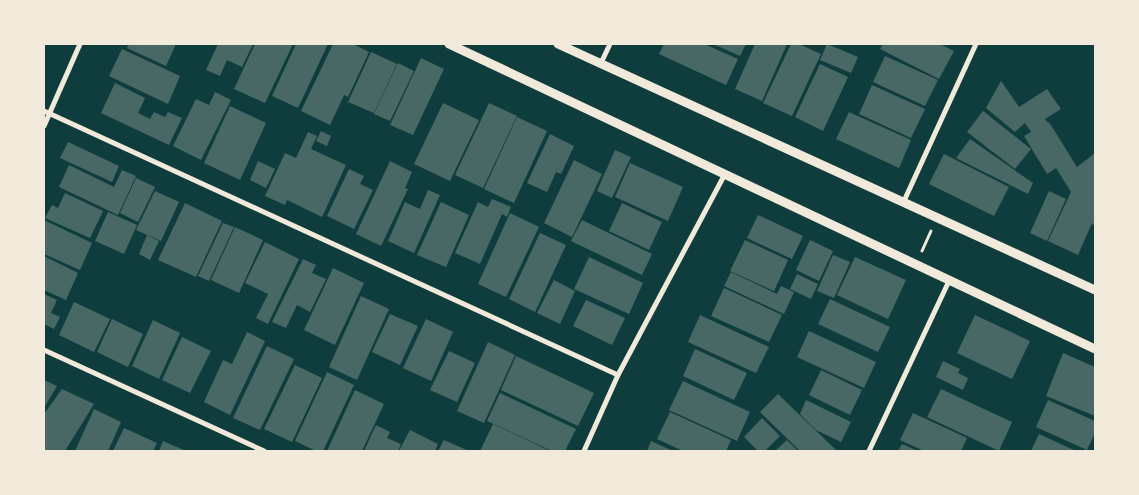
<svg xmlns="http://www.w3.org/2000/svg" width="1139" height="495" viewBox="0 0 1139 495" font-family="'Nunito Sans',sans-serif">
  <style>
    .building { fill: #486865 }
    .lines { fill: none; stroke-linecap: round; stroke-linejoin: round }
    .path { stroke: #f1e9da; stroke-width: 3 }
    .minor { stroke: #f1e9da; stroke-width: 5 }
    .tertiary { stroke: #f1e9da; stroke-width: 9 }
  </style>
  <rect width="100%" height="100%" fill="#0f3d3e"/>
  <g class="building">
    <path d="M129,44H176L166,66L127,48Z"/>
    <path d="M218,44H253L242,67L227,60L220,76L206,70Z"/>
    <path d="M255,44H293L265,103L234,89Z"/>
    <path d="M296,44H328L298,108L272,96Z"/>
    <path d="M333,44H353L369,52L348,97L344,95L330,125L301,111Z"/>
    <path d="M664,44H704L738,59L726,85L659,54Z"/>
    <path d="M713,44H746L740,56Z"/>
    <path d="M755,44H787L762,101L735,89Z"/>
    <path d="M791,44H799L821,54L792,116L763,103Z"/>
    <path d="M827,44L858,57L851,73L820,60Z"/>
    <path d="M883,44H940L954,51L939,79L880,49Z"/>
    <path d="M122,49L180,76L168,104L109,76Z"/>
    <path d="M371,52L397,64L374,113L348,102Z"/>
    <path d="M885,56L938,80L925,106L873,82Z"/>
    <path d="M421,58L444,69L413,135L390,125Z"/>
    <path d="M398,63L414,71L390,121L374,114Z"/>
    <path d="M820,64L848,77L823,131L795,117Z"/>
    <path d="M1001,81L1019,107L1047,89L1061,109L1045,119L1048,123L1049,122L1077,167L1095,153V227L1092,223L1078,255L1048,241L1071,192L1056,168L1047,174L1024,136L1031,132L1025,123L1015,132L986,108Z"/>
    <path d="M115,83L145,98L138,113L150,119L154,112L165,117L168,112L182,118L169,145L101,113Z"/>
    <path d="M872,85L925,109L911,138L859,114Z"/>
    <path d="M215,92L231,100L201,160L173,146L196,99L209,105Z"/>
    <path d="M443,103L479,120L450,181L414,164Z"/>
    <path d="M489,103L517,116L483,188L455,175Z"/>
    <path d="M230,106L266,123L240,180L204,163Z"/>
    <path d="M983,111L1031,149L1015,169L967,132Z"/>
    <path d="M849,112L911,140L899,168L836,139Z"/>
    <path d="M517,117L547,131L514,203L484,189Z"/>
    <path d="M321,131L331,136L327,146L316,141Z"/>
    <path d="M308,132L317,136L311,149L346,165L322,217L287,200L285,205L265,196L285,153L296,158Z"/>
    <path d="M550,134L574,146L561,174L556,172L547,192L527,183Z"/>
    <path d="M970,139L1033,183L1028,194L956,158Z"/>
    <path d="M68,142L119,166L112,182L60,158Z"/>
    <path d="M615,150L631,157L612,198L597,191Z"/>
    <path d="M944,154L1009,187L994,216L929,184Z"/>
    <path d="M574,160L602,174L572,237L544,223Z"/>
    <path d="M258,161L275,169L266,188L250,180Z"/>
    <path d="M390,161L412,172L405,188L408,189L381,246L356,234Z"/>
    <path d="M630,163L683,187L668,221L615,197Z"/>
    <path d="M69,165L114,187L122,170L136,176L118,215L59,187Z"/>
    <path d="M349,169L364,176L360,184L373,190L354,229L327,216Z"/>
    <path d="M136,178L155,187L138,222L120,213Z"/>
    <path d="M428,190L440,195L414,253L388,241L405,202L420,209Z"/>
    <path d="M155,191L179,202L161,241L136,230Z"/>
    <path d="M1049,191L1066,199L1047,241L1030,233Z"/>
    <path d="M65,193L103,211L90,238L45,218L52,205L58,208Z"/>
    <path d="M492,199L511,207L507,217L502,214L480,264L455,253L478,202L488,207Z"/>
    <path d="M441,202L469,215L446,267L417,255Z"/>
    <path d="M185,203L222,221L196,277L158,260Z"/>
    <path d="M622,203L662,222L649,250L609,231Z"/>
    <path d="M108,212L137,225L124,254L95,241Z"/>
    <path d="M510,213L539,227L506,297L478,284Z"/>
    <path d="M758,215L803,236L792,259L747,238Z"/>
    <path d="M44,220L92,243L80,270L44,254Z"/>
    <path d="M582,220L652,254L642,275L571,241Z"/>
    <path d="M223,223L234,227L209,281L198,276Z"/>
    <path d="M235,227L263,240L239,293L211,280Z"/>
    <path d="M540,233L566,245L535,312L509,299Z"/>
    <path d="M147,235L159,241L150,260L139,254Z"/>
    <path d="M745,240L788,260L774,291L730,271Z"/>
    <path d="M810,240L833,251L819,281L796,270Z"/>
    <path d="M265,242L299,259L268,324L256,318L268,294L245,283Z"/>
    <path d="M833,255L850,262L834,298L817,291Z"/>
    <path d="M44,256L78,273L66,300L44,290Z"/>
    <path d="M589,257L643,283L629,314L574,289Z"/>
    <path d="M855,257L906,280L888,319L837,295Z"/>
    <path d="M303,259L316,265L312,273L326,279L310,312L297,305L286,328L272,322Z"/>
    <path d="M333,268L364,283L335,345L304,330Z"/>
    <path d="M731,272L777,294L781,286L794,292L784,314L724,286Z"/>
    <path d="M797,274L818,284L811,299L790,289Z"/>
    <path d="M554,280L575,291L560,324L537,313Z"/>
    <path d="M724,288L782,315L769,342L711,316Z"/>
    <path d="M44,294L57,300L51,313L60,317L54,329L44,324Z"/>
    <path d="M361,296L389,309L357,380L329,367Z"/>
    <path d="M830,299L890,327L878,352L818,324Z"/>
    <path d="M586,300L625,318L612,345L573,326Z"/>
    <path d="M74,302L110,319L94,352L59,335Z"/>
    <path d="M390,314L418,326L400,365L372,352Z"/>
    <path d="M700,315L769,347L756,373L688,342Z"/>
    <path d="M975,315L1030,341L1012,379L957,353Z"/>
    <path d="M112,319L143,334L128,367L97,352Z"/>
    <path d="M426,319L453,332L431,381L403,368Z"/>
    <path d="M153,320L180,333L159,379L132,366Z"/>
    <path d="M809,331L876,362L864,388L797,357Z"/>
    <path d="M247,332L265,341L230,415L204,402L223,360L232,364Z"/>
    <path d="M182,337L211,351L190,393L162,380Z"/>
    <path d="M488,342L515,355L484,423L457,411Z"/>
    <path d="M267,346L294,359L260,430L233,418Z"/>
    <path d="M695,349L747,373L734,400L683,376Z"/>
    <path d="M449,351L475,363L457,402L430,390Z"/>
    <path d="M1063,353L1095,367V416L1046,396Z"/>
    <path d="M516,356L594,393L578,426L501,390Z"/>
    <path d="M943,361L960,369L958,373L968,378L963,390L936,377Z"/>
    <path d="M295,365L322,378L292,442L264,429Z"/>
    <path d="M821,370L862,390L850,415L809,395Z"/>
    <path d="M327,372L354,385L323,451H316L295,441Z"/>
    <path d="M44,380L57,386L44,408Z"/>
    <path d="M683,381L750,412L737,441L669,410Z"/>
    <path d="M62,389L94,404L65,451H44V414Z"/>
    <path d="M941,389L1012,422L999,451L927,417Z"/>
    <path d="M355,390L384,404L362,451H327Z"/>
    <path d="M500,393L576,429L565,451H552L487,421Z"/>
    <path d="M778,394L837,451H800L760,412Z"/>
    <path d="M806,400L851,422L841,442L816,430L800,414Z"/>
    <path d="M1048,400L1095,421V433L1087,450L1036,427Z"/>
    <path d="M94,409L121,422L108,451H75Z"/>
    <path d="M670,412L731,440L726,451H683L657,439Z"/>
    <path d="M913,413L967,438L961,451H924L900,440Z"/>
    <path d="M762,418L780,436L765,451H758L744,437Z"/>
    <path d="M493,424L550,451H480Z"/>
    <path d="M376,425L390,432L387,438L401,444L398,451H364Z"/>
    <path d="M124,428L157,443L153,451H113Z"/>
    <path d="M410,430L438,444L435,451H399Z"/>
    <path d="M1039,434L1076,451H1031Z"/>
    <path d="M444,440L469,451H438Z"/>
    <path d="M787,440L798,451H775Z"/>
    <path d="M163,441L186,451H159Z"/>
    <path d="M651,441L673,451H647Z"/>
    <path d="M902,444L918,451H898Z"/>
  </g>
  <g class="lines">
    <path class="path" d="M922,251L931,231"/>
    <g class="minor">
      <path d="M601,63L610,44"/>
      <path d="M44,111L618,375"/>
      <path d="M44,126L80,44"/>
      <path d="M904,201L976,44"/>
      <path d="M44,350L264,451"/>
      <path d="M584,451L618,375L725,174"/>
      <path d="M869,451L949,281"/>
    </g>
    <g class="tertiary">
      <path d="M449,44L1095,349"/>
      <path d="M558,44L1095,290"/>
    </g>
  </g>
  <rect width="1139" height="495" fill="none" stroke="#f1e9da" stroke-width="90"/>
</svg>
